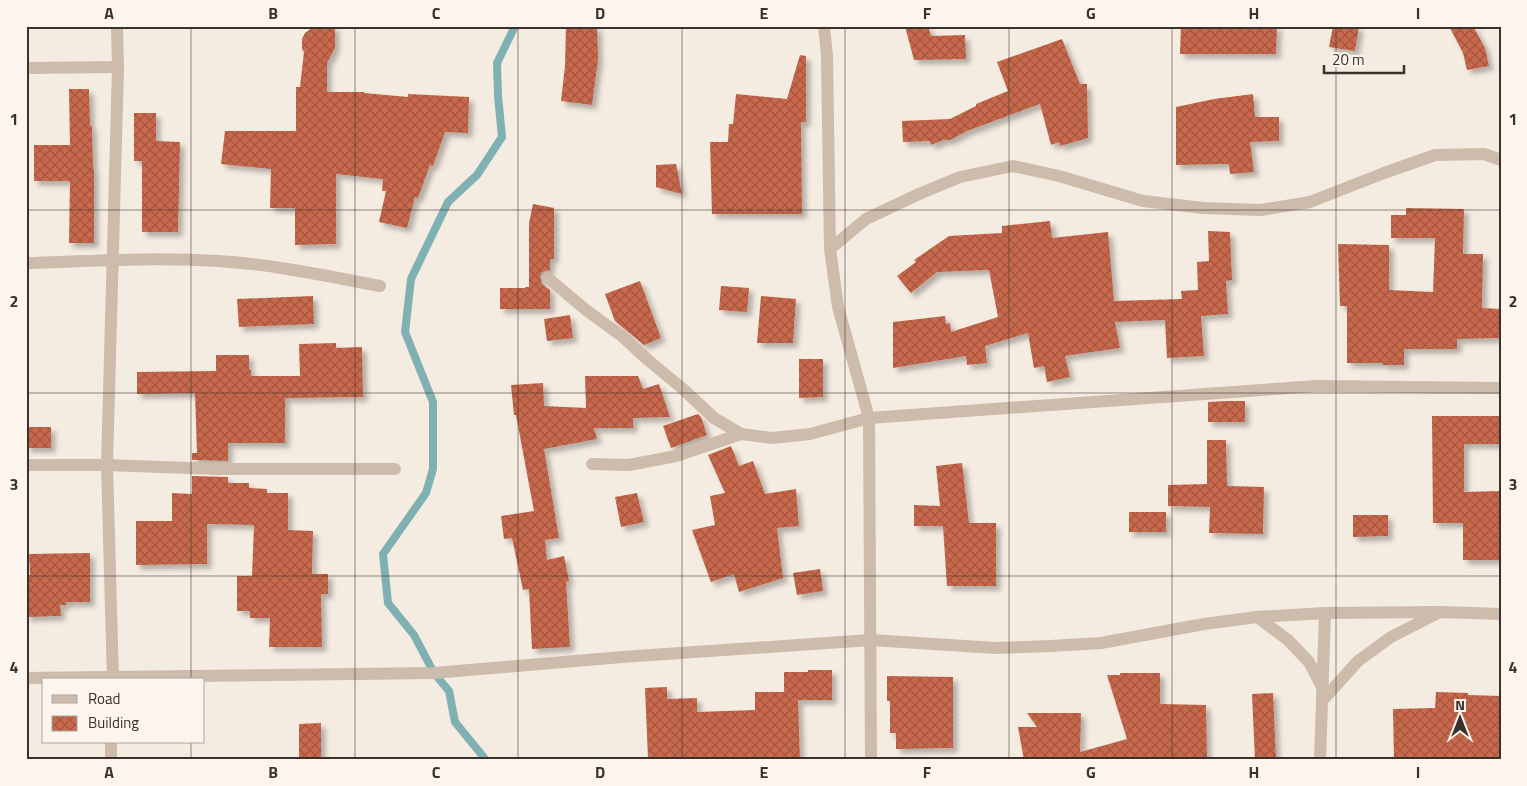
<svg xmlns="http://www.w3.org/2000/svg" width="1527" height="786" viewBox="0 0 1527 786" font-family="'Titillium Web',sans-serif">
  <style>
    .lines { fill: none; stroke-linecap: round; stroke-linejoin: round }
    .stream { stroke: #7fb0b2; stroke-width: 8 }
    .building { fill: url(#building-cross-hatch); filter: url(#shadow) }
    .minor { stroke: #cdbbac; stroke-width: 12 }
    .grid { fill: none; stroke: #3b302b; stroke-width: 1; stroke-opacity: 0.55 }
    .neatline { fill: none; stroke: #3b302b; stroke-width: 2 }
    .grid-label { font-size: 16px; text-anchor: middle; font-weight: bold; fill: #3b302b }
  </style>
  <defs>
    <pattern id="building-cross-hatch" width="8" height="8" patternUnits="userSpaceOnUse" patternTransform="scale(1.25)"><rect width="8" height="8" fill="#c8694b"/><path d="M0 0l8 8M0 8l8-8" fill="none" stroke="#a4573f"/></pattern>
    <filter id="shadow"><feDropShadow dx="4.5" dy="4.5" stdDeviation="2.5" flood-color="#0004"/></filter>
  </defs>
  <rect width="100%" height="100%" fill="#f4ebe1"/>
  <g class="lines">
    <path class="stream" d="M486,760L455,722L449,691L434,673L414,635L388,603L383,554L426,493L433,469V402L405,332L411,279L448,202L477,175L502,137L498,96L497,63L515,26"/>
  </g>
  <g class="building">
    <path d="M324,26H335V48L327,63V92H364V93L408,97V94L469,97L468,133L445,132L433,166L430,165L418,198L415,197L407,228L379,222L386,191H382L383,179L336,174V244L295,245V208H270L271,169L221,164L225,131H296V87H300L304,52L302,49V39L305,33L312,28Z"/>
    <path d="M566,26H597L598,60L592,105L561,101L565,66Z"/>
    <path d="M905,26H928L931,36L965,35L966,59L914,60Z"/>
    <path d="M1181,26H1277L1276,54H1180Z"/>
    <path d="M1333,26H1359L1355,51L1329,47Z"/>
    <path d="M1449,26H1473L1485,48L1489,66L1467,70L1463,53Z"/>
    <path d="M1062,39L1080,84H1087L1088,138L1060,146L1059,142L1051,145L1040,104L967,131L950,140H943L931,145L930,141L903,142L902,121L950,119L976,106V104L1008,91L997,62Z"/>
    <path d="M800,55L806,56V122H801L802,214H712L710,142H728L729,124H733L736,94L787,99Z"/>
    <path d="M69,89H89L90,126H92L93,169H94V243H69L70,181H34V145H70Z"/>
    <path d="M1253,94L1255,117H1279V141L1250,142L1254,172L1230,174L1229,164L1176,165V107L1214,99Z"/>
    <path d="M134,113H156V141L180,142L178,232H142V161H134Z"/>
    <path d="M676,164L682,194L656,187V165Z"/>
    <path d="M533,204L554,208V259H550V270L542,272L540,277L542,284L550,290V309H500V288H525V287H529V223Z"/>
    <path d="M1406,208L1464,209L1463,254H1483L1482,308L1501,309V338L1457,339V349H1404V365H1383V363H1347V306H1340L1338,244L1389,245V290L1433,292L1435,238H1391V215H1406Z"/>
    <path d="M1050,221L1052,238L1108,232L1114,301L1182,299L1181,291L1198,290L1197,262L1209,261L1208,231L1230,232L1232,280L1226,281L1228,314L1201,316L1204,356L1167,358L1165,320L1115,322L1120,348L1065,356L1070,377L1047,382L1044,366L1034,368L1028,333L985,346L987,363L967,365L966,356L893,368V322L945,316L946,324L950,323L951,332L998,317L989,270L937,272L911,293L897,276L916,262L914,260L949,236L1002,233V226Z"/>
    <path d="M640,281L661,338L644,345L615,321L605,294Z"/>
    <path d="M721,286L749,288L747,312L719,310Z"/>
    <path d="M313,296L314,324L239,327L237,299Z"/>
    <path d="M761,296L796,299L793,343H757Z"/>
    <path d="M570,315L573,338L547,341L544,319Z"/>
    <path d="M336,343V348L362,347L363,397L285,398V443H228V461L192,460V453H197L195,393L137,394V372L216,371V355H249V370H251V376H300L299,344Z"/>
    <path d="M799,359H823V397L799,398Z"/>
    <path d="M585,376H638L643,389L659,384L670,417L633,418V428H594L597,439L544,449L559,538L545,540L547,560L564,556L569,581L566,582L570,647L532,649L529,589L523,590L512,538L504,539L501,516L534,511L516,415H514L511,385L543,383L544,406L586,408Z"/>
    <path d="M1226,401H1245V422H1208V402Z"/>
    <path d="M698,414L701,417L707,435L671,448L663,426Z"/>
    <path d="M1432,416H1500L1501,444H1464V492L1501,491V560H1463V523H1433Z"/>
    <rect x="26" y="427" width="25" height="21"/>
    <path d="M1207,440H1226L1227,486L1264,487L1263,534L1209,533L1210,507L1168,506V485L1207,484Z"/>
    <path d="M731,446L739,466L753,461L765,494L796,489L799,526L777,528L783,578L739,592L734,574L711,582L692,530L715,525L710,496L725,493L708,455Z"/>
    <path d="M962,463L969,523H996V586H947L943,526H914V505L940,506L936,466Z"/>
    <path d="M192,476L228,477V483H249V488L267,489V493H288V530L313,531L312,574H328V594H321L322,647H269L270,618H250V611H237V576H252L254,525L207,524V564L136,565V521H172V493L192,494Z"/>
    <path d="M637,493L644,522L621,527L615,497Z"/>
    <rect x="1129" y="512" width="37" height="20"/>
    <path d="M1353,515H1388V536L1353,537Z"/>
    <path d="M90,553V602H66V605H60L61,616L26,617V575H30L29,554Z"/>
    <path d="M820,569L823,591L797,595L793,573Z"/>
    <path d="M808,670H832V700H798L800,760H678V758H648L645,688L667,687V699L697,698V712L755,710V692H784V672H808Z"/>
    <path d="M1120,673H1160V704L1206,705L1207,760H1024L1018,727H1037L1027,713H1081L1080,752L1127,739L1107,675H1120Z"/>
    <path d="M887,676L953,677V748L896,749V733H890V701H887Z"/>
    <path d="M1436,692L1468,693V695L1501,696V760H1394L1393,709L1435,708Z"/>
    <path d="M1273,693L1276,760H1255L1252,694Z"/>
    <path d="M321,723V760H299V724Z"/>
  </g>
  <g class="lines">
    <g class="minor">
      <path d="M824,26L827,56L830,249L838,307L869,418L871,760"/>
      <path d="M26,68L118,67"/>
      <path d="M830,249L866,219L919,194L960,177L1013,166L1059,176L1143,201L1203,208L1261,210L1310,202L1384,173L1435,155L1484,154L1501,160"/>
      <path d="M26,263C90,261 154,257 217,261C272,264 326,276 380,286"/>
      <path d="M548,278L586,310L623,337L648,360L683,389L714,418L741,434L772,438L810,434L869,418L1317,386L1501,388"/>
      <path d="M592,464L629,465L676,456L741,434"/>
      <path d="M26,465H107L218,469H395"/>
      <path d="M1257,617L1288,640L1309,662L1322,687"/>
      <path d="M26,678L434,673L622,657L871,640L996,648L1051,646L1101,643L1204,624L1257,617L1325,613L1440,612L1501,614"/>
      <path d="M113,680L107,465L118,67L117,26"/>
      <path d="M1322,701L1358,661L1391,637L1438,613"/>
      <path d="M111,760V742"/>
      <path d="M1320,760L1325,613"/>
    </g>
  </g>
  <path class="grid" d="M191,26V680M355,26V760M518,26V760M682,26V760M845,26V760M1009,26V760M1172,26V760M1336,26V760M26,210H1501M26,393H1501M26,576H1501M191,742V760"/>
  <rect width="1527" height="786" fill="none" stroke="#fbf5ee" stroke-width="55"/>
  <rect x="42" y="678" width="162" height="65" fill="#fbf5ee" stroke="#aea6a0"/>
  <rect x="52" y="695" width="25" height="8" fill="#cdbbac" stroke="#aea6a0"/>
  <text x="88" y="704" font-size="15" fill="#3b302b">Road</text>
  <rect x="52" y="716" width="25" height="15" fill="url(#building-cross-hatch)" stroke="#aea6a0"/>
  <text x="88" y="728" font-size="15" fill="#3b302b">Building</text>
  <g transform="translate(1460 718)" stroke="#fbf5ee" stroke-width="4" paint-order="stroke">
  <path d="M0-4L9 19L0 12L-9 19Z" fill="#3b302b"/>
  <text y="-8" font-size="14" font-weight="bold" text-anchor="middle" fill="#3b302b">N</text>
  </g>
  <path d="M1324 65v8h80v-8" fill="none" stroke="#3b302b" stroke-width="2.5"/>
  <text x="1332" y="65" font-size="15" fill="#3b302b" stroke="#fbf5ee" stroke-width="4" paint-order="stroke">20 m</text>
  <rect x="28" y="28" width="1472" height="730" class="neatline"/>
  <g class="grid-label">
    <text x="109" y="19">A</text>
    <text x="273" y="19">B</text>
    <text x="436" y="19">C</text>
    <text x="600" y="19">D</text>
    <text x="764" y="19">E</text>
    <text x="927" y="19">F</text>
    <text x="1091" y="19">G</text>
    <text x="1254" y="19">H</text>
    <text x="1418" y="19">I</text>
    <text x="14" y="125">1</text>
    <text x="1513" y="125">1</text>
    <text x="14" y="307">2</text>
    <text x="1513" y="307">2</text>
    <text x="14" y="490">3</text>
    <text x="1513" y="490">3</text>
    <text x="14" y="673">4</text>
    <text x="1513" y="673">4</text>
    <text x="109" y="778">A</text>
    <text x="273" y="778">B</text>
    <text x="436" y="778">C</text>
    <text x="600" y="778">D</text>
    <text x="764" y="778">E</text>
    <text x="927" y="778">F</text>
    <text x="1091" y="778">G</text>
    <text x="1254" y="778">H</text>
    <text x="1418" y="778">I</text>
  </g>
</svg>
